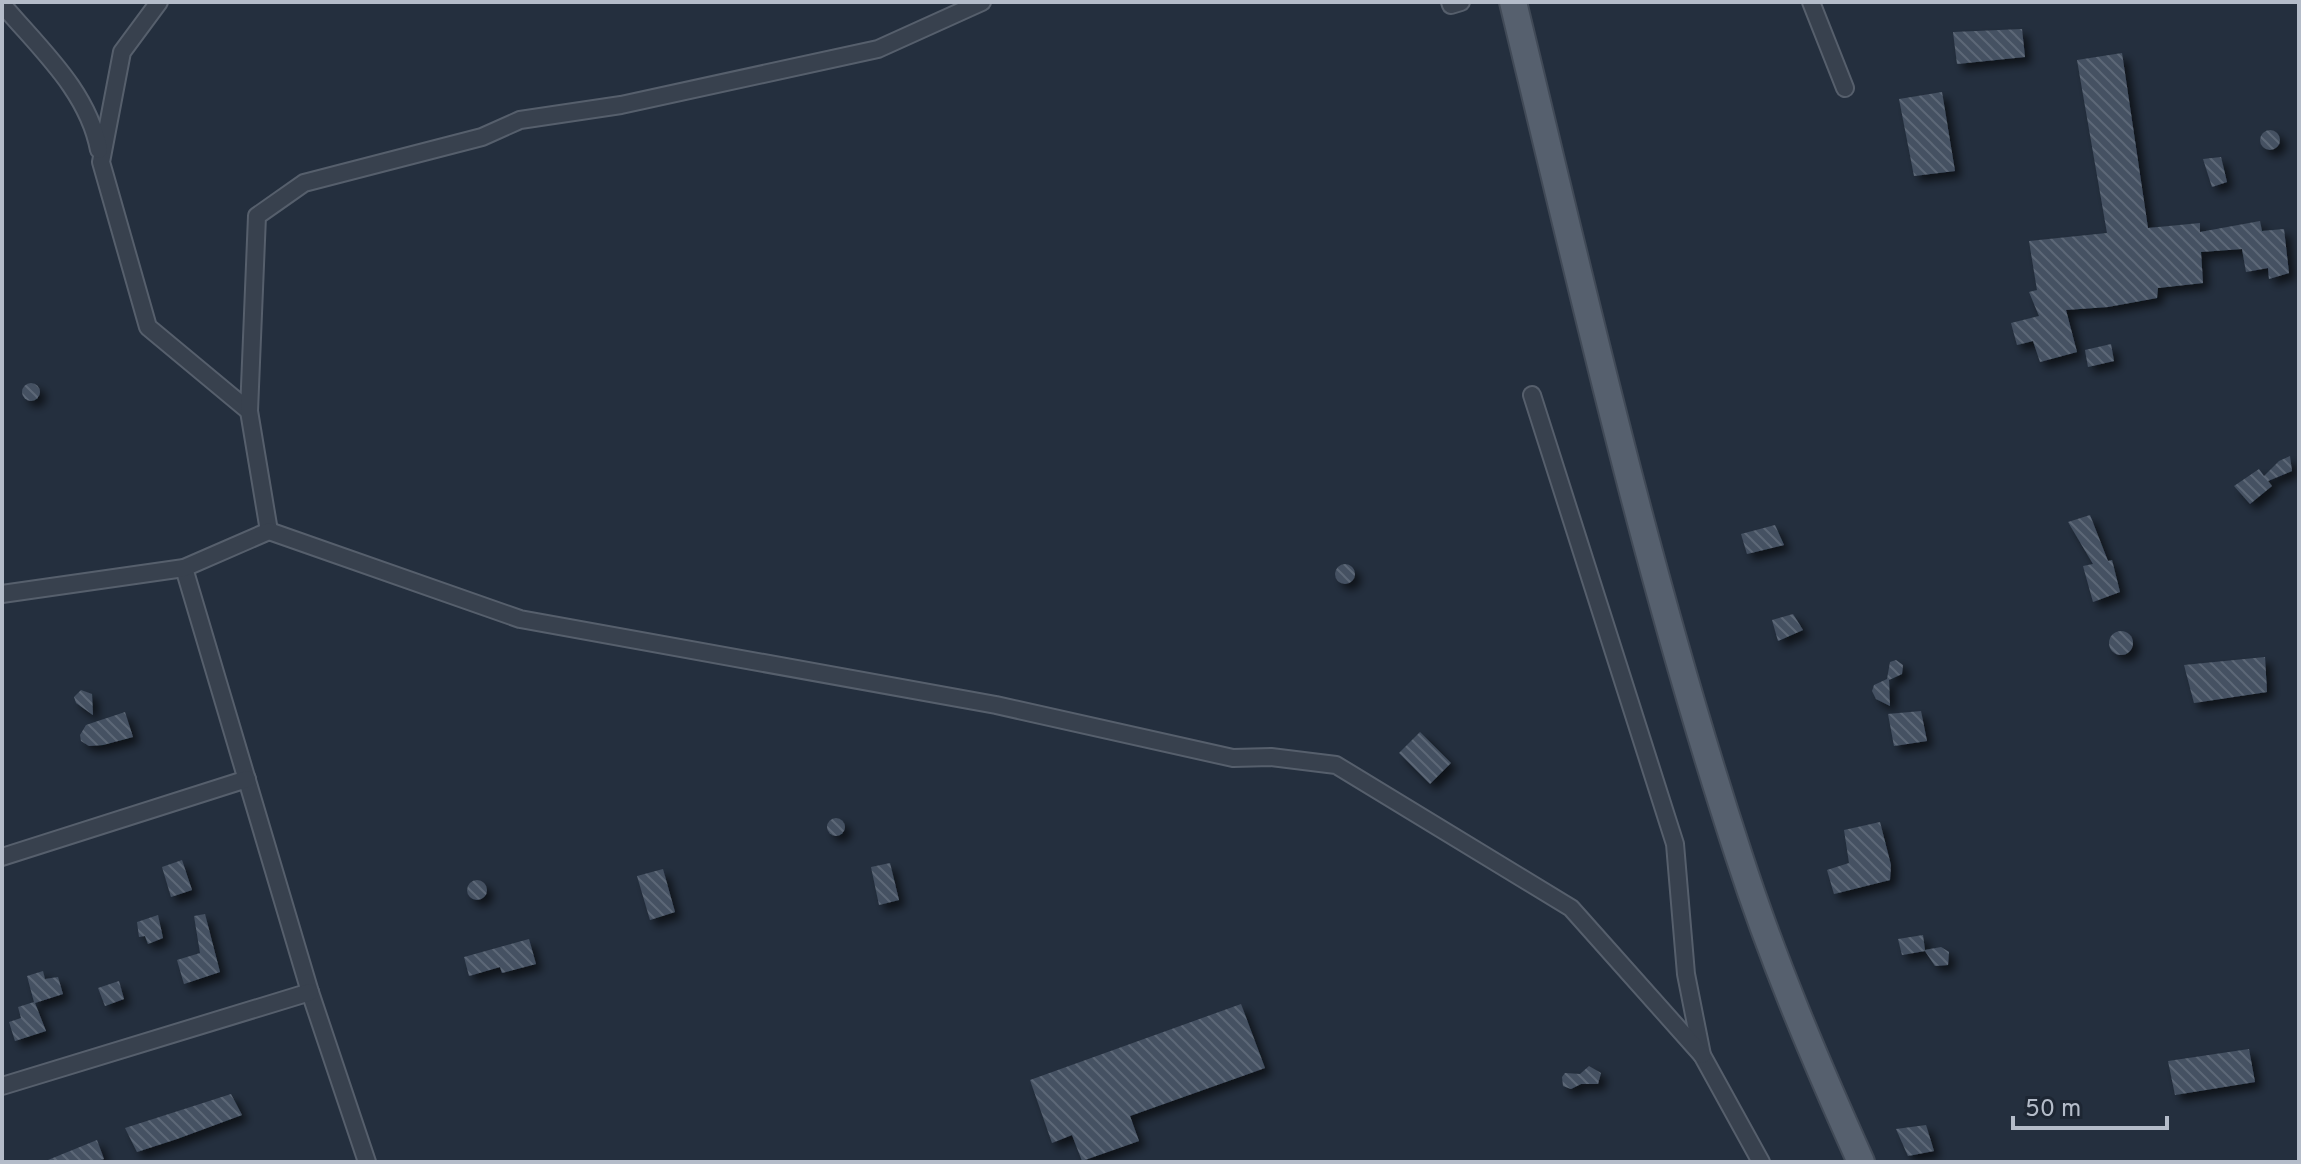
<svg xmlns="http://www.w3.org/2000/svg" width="2301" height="1164" viewBox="0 0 2301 1164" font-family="Overpass,sans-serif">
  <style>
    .building { fill: url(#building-back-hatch); filter: url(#shadow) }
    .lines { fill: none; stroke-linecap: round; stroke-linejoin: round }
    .street-casing { stroke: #565f6c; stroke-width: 20 }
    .primary-casing { stroke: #414a57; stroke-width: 30 }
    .street { stroke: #38414e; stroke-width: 16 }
    .primary { stroke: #56606e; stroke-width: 26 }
  </style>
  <defs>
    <pattern id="building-back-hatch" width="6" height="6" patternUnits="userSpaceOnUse" patternTransform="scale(2)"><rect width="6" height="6" fill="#455162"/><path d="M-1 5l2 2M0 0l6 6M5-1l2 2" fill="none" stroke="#5d6877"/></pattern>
    <filter id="shadow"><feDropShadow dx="6" dy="6" stdDeviation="4" flood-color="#0009"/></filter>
  </defs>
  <rect width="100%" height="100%" fill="#242f3e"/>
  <g class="building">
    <path d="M2022,29L2025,57L1957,64L1953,32Z"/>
    <path d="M2122,53L2148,228L2200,223V232L2260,221L2262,231L2284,229L2289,273L2269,279L2268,268L2246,272L2242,249L2201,252L2203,283L2158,288L2157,298L2108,307L2066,310L2077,352L2040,362L2033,341L2017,345L2011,323L2039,316L2029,292L2037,290L2029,241L2107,233L2077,60Z"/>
    <path d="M1942,92L1955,171L1914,176L1899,99Z"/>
    <circle cx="2270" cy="140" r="10"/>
    <path d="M2221,157L2227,182L2212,187L2203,159Z"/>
    <path d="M2111,344L2114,361L2088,367L2085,350Z"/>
    <circle cx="31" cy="392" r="9"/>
    <path d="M2290,456L2292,471L2268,481L2272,486L2250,504L2234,486L2259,469L2264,476L2279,461Z"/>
    <path d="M2090,515L2108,561L2112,560L2120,592L2093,602L2083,566L2093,564L2068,522Z"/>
    <path d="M1775,525L1784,545L1747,554L1741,534Z"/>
    <circle cx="1345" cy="574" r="10"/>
    <path d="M1793,614L1803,630L1778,641L1772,620Z"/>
    <circle cx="2121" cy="643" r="12"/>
    <path d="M2265,657L2267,692L2194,703L2184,665Z"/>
    <path d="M1896,660L1903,665L1902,674L1889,680L1890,706L1876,699L1872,691L1874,685L1887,679L1890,662Z"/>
    <path d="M81,690L92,694L93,715L76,703L74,697Z"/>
    <path d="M1921,711L1927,741L1894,746L1888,714Z"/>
    <path d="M125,712L133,737L103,745L89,746L81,741L80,735L86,725Z"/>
    <path d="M1420,732L1451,763L1430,784L1399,753Z"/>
    <circle cx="836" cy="827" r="9"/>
    <path d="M1880,822L1891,865L1890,880L1834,894L1827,870L1849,863L1844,830Z"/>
    <path d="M182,860L192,890L171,897L162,867Z"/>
    <path d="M890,863L899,900L879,905L871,867Z"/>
    <path d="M663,869L675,912L650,920L637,876Z"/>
    <circle cx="477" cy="890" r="10"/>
    <path d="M205,914L220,972L184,984L177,960L200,953L194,916Z"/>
    <path d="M158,915L163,938L148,944L145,936L139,937L137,922Z"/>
    <path d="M1923,935L1925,950L1941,947L1949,952L1948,965L1935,966L1925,951L1902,955L1898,939Z"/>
    <path d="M529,939L536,964L502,973L500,967L469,976L464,957Z"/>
    <path d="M43,971L45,979L58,977L63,994L35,1003L46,1031L15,1041L9,1022L21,1018L18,1007L34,1002L27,976Z"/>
    <path d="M119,981L124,999L105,1006L98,988Z"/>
    <path d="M1241,1004L1265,1068L1130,1116L1139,1141L1082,1161L1072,1135L1052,1143L1030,1080Z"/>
    <path d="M2249,1049L2255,1082L2175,1095L2168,1061Z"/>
    <path d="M1589,1066L1601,1073L1598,1084H1581L1571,1089L1563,1086L1562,1077L1565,1073L1580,1074Z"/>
    <path d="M231,1094L242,1115L177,1139L137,1152L125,1128Z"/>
    <path d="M1926,1125L1934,1151L1908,1156L1896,1129Z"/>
    <path d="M97,1140L104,1159L95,1162H43Z"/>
  </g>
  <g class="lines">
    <g class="street-casing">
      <g id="street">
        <path d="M159,2L122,52L101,162L148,327L249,411"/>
        <path d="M1450,2L1451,5L1461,2"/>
        <path d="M1811,2L1845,88"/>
        <path d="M2,4C40,49 88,91 99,150"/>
        <path d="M1532,395L1675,844L1686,974L1702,1055L1761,1162"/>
        <path d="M269,531L249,411L257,216L304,183L482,137L520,120L621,105L878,49L982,2"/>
        <path d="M184,568L310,992L367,1162"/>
        <path d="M2,594L184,568L269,531L520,619L996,705L1233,758L1271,757L1336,765L1571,908L1702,1055"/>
        <path d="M2,857L247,779"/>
        <path d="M2,1086L310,992"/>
      </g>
    </g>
    <g class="primary-casing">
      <path id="primary" d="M1513,2C1582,288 1647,576 1739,856C1773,961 1816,1062 1861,1162"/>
    </g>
    <use href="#street" class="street"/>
    <use href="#primary" class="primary"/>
  </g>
  <rect width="2301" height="1164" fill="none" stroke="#b4bcc9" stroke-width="8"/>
  <path d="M2013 1116v12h154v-12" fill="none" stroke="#b4bcc9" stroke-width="4"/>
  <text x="2025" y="1116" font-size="24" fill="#b4bcc9" stroke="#1d2633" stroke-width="6" paint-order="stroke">50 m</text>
</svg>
